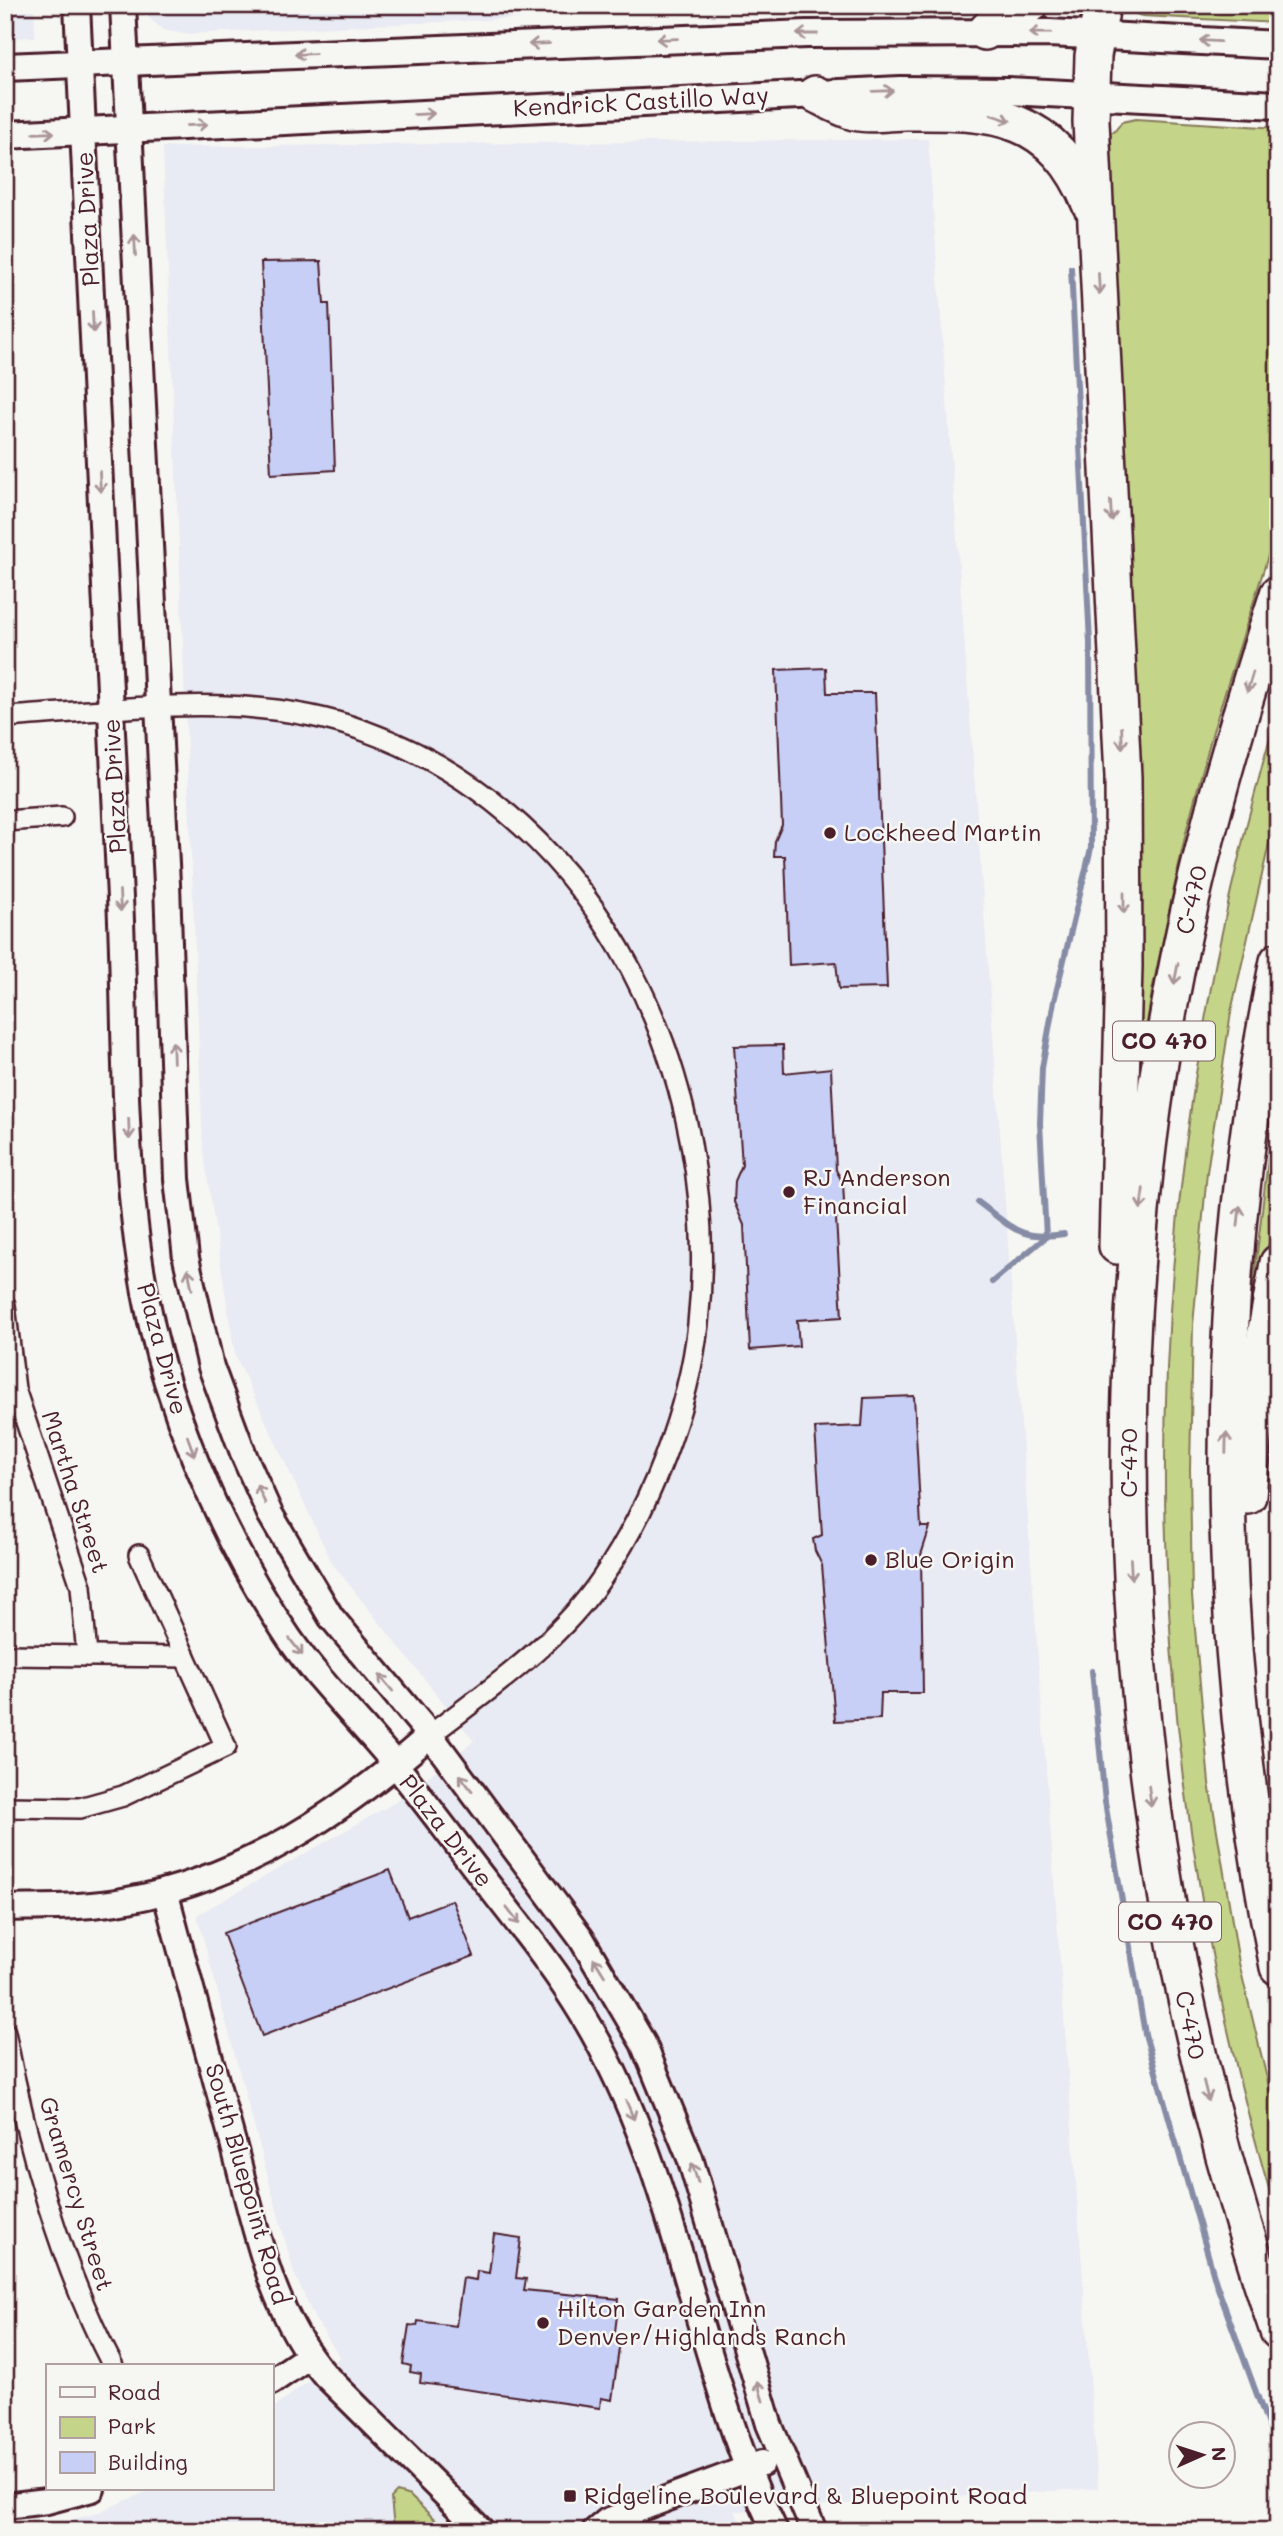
<svg xmlns="http://www.w3.org/2000/svg" width="1283" height="2536" viewBox="0 0 1283 2536" font-family="Mali,sans-serif">
  <style>
    .built { fill: #e8eaf4 }
    .green { fill: #c4d58a; stroke: #877a5a; stroke-width: 2 }
    .lines { fill: none; stroke-linecap: round; stroke-linejoin: round }
    .stream { stroke: #878ca6; stroke-width: 6 }
    .building { fill: #c7cff7; stroke: #4a1f2b; stroke-width: 2 }
    .minor-casing { stroke: #4a1f2b; stroke-width: 24 }
    .tertiary-casing { stroke: #4a1f2b; stroke-width: 30 }
    .secondary-casing { stroke: #4a1f2b; stroke-width: 32 }
    .motorway-casing { stroke: #4a1f2b; stroke-width: 40 }
    .minor { stroke: #f6f6f2; stroke-width: 19 }
    .tertiary { stroke: #f6f6f2; stroke-width: 24 }
    .secondary { stroke: #f6f6f2; stroke-width: 26 }
    .motorway { stroke: #f6f6f2; stroke-width: 35 }
    .oneway { stroke: #a99598 }
    .poi-dot { fill: #4a1f2b; stroke: #f6f6f2; stroke-width: 2.5 }
    .labels { text-anchor: middle; stroke-width: 5; stroke-linejoin: round; paint-order: stroke }
    .shield { fill: #f6f6f2; stroke: #7e6067; stroke-width: 2 }
    .shield-label { font-size: 23px; font-weight: bold; fill: #4a1f2b }
    .street-label { font-size: 24px; fill: #4a1f2b; stroke: #f6f6f2 }
    .poi-label { font-size: 24px; fill: #4a1f2b; stroke: #f6f6f2; text-anchor: start }
  </style>
  <rect width="100%" height="100%" fill="#f6f6f2"/>
  <filter id="ink" filterUnits="userSpaceOnUse"><feTurbulence type="fractalNoise" baseFrequency=".0143" numOctaves="2"/><feDisplacementMap in="SourceGraphic" scale="14" xChannelSelector="R" yChannelSelector="G"/><feConvolveMatrix kernelMatrix="1 2 1 2 8 2 1 2 1" color-interpolation-filters="sRGB"/></filter>
  <g filter="url(#ink)">
    <g class="built">
      <path d="M5,5H34L35,37L5,38Z"/>
      <path d="M141,5H650L552,11L544,17L185,34L163,30L148,17Z"/>
      <path d="M928,139L1098,2488L735,2511L744,2531H5L54,2524L94,2514L153,2489H271V2410L340,2357L314,2317L294,2273L197,1915L394,1803L474,1741L332,1563L235,1355L203,1148L163,147Z"/>
    </g>
    <g class="green">
      <path d="M1126,5H1278V23L1142,16L1133,13Z"/>
      <path d="M1136,119L1278,128V524L1213,731L1186,832L1153,986L1136,1089L1108,132H1114L1122,122Z"/>
      <path d="M1278,710V804L1231,1012L1207,1172L1193,1325L1190,1469L1192,1596L1209,1783L1239,1963L1278,2124V2219C1125,1717 1130,1212 1278,710Z"/>
      <path d="M1278,1074V1201L1256,1304H1251Z"/>
      <path d="M397,2492L410,2496L447,2531H407L394,2527L391,2498Z"/>
    </g>
    <g class="lines">
      <g class="stream">
        <path d="M978,1202C1012,1227 1019,1241 1064,1234"/>
        <path d="M992,1282L1046,1237L1040,1123L1042,1068L1054,1001L1091,848L1090,643L1071,268"/>
        <path d="M1092,1671L1105,1802L1145,2034L1216,2283L1278,2452"/>
      </g>
    </g>
    <g class="building">
      <path d="M321,261L324,304H329L335,470L271,474L261,262Z"/>
      <path d="M826,668L827,693H875L887,988L839,989L836,962L789,965L785,856H774L775,841L782,825L776,670Z"/>
      <path d="M783,1045L784,1073L831,1068L836,1170L843,1183L844,1201L836,1219L842,1317L797,1320L799,1346L750,1350L744,1225L734,1202L735,1181L742,1165L734,1046Z"/>
      <path d="M914,1396L921,1527H930L921,1555L923,1693H881L880,1719L835,1721L822,1565L815,1551L813,1539L822,1535L815,1428L862,1426L864,1398Z"/>
      <path d="M390,1870L408,1917L452,1900L474,1956L262,2036L223,1933Z"/>
      <path d="M494,2234L521,2238L516,2278L526,2279L524,2290L619,2299L614,2340L620,2341L612,2400L601,2398L600,2408L420,2383L421,2374L410,2372L411,2366L403,2364L409,2325L417,2326L418,2321L456,2326L463,2278L476,2280L477,2271L489,2273Z"/>
    </g>
    <g class="lines">
      <g class="minor-casing">
        <g id="minor">
          <path d="M5,717C124,710 250,689 365,731C604,817 724,1082 698,1324C689,1409 650,1508 602,1578C558,1643 491,1688 430,1735"/>
          <path d="M5,821L62,817"/>
          <path d="M5,1305L15,1389L81,1586L87,1656"/>
          <path d="M5,1655L185,1657"/>
          <path d="M5,1807L80,1808L123,1796L226,1747L139,1555"/>
          <path d="M5,2032C26,2142 61,2267 113,2366"/>
        </g>
      </g>
      <g class="tertiary-casing">
        <g id="tertiary">
          <path d="M77,5C92,303 105,601 120,898C128,1059 118,1227 167,1382C196,1472 236,1560 289,1638C320,1683 360,1721 394,1763C428,1805 460,1849 493,1891C524,1931 555,1969 581,2012C679,2171 694,2364 775,2531"/>
          <path d="M123,5L167,884L177,1179L186,1258L211,1367L245,1458L270,1514L331,1617L430,1735L581,1938L643,2043L690,2158L769,2424L814,2531"/>
          <path d="M165,1891C187,1974 209,2056 232,2139C254,2220 268,2309 325,2375L482,2531"/>
          <path d="M5,1908C46,1907 88,1908 128,1900C245,1878 343,1812 430,1735"/>
          <path d="M271,2382L309,2356"/>
          <path d="M5,2506L47,2501L92,2489"/>
          <path d="M595,2531L607,2521L762,2463"/>
        </g>
      </g>
      <g class="secondary-casing">
        <g id="secondary">
          <path d="M5,67L806,34L1049,33L1278,45"/>
          <path d="M5,135L900,90L1008,91L1278,105"/>
        </g>
      </g>
      <g class="motorway-casing">
        <g id="motorway">
          <path d="M1102,5L1093,56L1091,121L1123,777L1124,966L1117,1246"/>
          <path d="M985,32L1002,14L1030,5"/>
          <path d="M815,94C827,100 841,108 854,112C869,116 891,112 907,112C995,111 1053,114 1091,206"/>
          <path d="M1278,594C1238,719 1201,843 1176,972C1087,1426 1127,1894 1278,2331"/>
          <path d="M1278,961C1209,1293 1211,1635 1278,1967"/>
          <path d="M1248,1496L1259,1370L1278,1263"/>
        </g>
      </g>
      <use href="#minor" class="minor"/>
      <use href="#tertiary" class="tertiary"/>
      <use href="#secondary" class="secondary"/>
      <use href="#motorway" class="motorway"/>
    </g>
    <defs><path id="oneway-shaft" d="M-6 0H5M1.5-3L5.5 0L1.5 3" fill="none" stroke-width="1.6" stroke-linecap="round" stroke-linejoin="round" transform="scale(1.75)"/></defs>
    <g class="oneway">
      <use href="#oneway-shaft" transform="translate(1040 33) rotate(-179)"/>
      <use href="#oneway-shaft" transform="translate(807 34) rotate(180)"/>
      <use href="#oneway-shaft" transform="translate(667 39) rotate(178)"/>
      <use href="#oneway-shaft" transform="translate(1210 41) rotate(-177)"/>
      <use href="#oneway-shaft" transform="translate(539 44) rotate(178)"/>
      <use href="#oneway-shaft" transform="translate(305 54) rotate(178)"/>
      <use href="#oneway-shaft" transform="translate(883 91) rotate(-2)"/>
      <use href="#oneway-shaft" transform="translate(424 114) rotate(-3)"/>
      <use href="#oneway-shaft" transform="translate(1001 118) rotate(19)"/>
      <use href="#oneway-shaft" transform="translate(197 125) rotate(-3)"/>
      <use href="#oneway-shaft" transform="translate(44 133) rotate(-2)"/>
      <use href="#oneway-shaft" transform="translate(135 245) rotate(-93)"/>
      <use href="#oneway-shaft" transform="translate(1099 284) rotate(87)"/>
      <use href="#oneway-shaft" transform="translate(93 322) rotate(87)"/>
      <use href="#oneway-shaft" transform="translate(100 482) rotate(87)"/>
      <use href="#oneway-shaft" transform="translate(1111 511) rotate(87)"/>
      <use href="#oneway-shaft" transform="translate(1250 682) rotate(107)"/>
      <use href="#oneway-shaft" transform="translate(1122 738) rotate(88)"/>
      <use href="#oneway-shaft" transform="translate(120 901) rotate(87)"/>
      <use href="#oneway-shaft" transform="translate(1124 903) rotate(90)"/>
      <use href="#oneway-shaft" transform="translate(1176 974) rotate(101)"/>
      <use href="#oneway-shaft" transform="translate(173 1052) rotate(-92)"/>
      <use href="#oneway-shaft" transform="translate(129 1129) rotate(88)"/>
      <use href="#oneway-shaft" transform="translate(1142 1199) rotate(97)"/>
      <use href="#oneway-shaft" transform="translate(1239 1216) rotate(-84)"/>
      <use href="#oneway-shaft" transform="translate(190 1279) rotate(-101)"/>
      <use href="#oneway-shaft" transform="translate(1226 1443) rotate(-89)"/>
      <use href="#oneway-shaft" transform="translate(191 1446) rotate(70)"/>
      <use href="#oneway-shaft" transform="translate(261 1494) rotate(-114)"/>
      <use href="#oneway-shaft" transform="translate(1131 1569) rotate(87)"/>
      <use href="#oneway-shaft" transform="translate(296 1647) rotate(52)"/>
      <use href="#oneway-shaft" transform="translate(386 1683) rotate(-130)"/>
      <use href="#oneway-shaft" transform="translate(466 1783) rotate(-127)"/>
      <use href="#oneway-shaft" transform="translate(1150 1796) rotate(82)"/>
      <use href="#oneway-shaft" transform="translate(513 1916) rotate(52)"/>
      <use href="#oneway-shaft" transform="translate(599 1967) rotate(-122)"/>
      <use href="#oneway-shaft" transform="translate(1206 2091) rotate(76)"/>
      <use href="#oneway-shaft" transform="translate(630 2110) rotate(67)"/>
      <use href="#oneway-shaft" transform="translate(695 2173) rotate(-107)"/>
      <use href="#oneway-shaft" transform="translate(760 2391) rotate(-107)"/>
    </g>
  </g>
  <g class="poi-dot">
    <circle cx="830" cy="833" r="7"/>
    <circle cx="789" cy="1192" r="7"/>
    <circle cx="871" cy="1560" r="7"/>
    <circle cx="543" cy="2323" r="7"/>
    <rect x="563" y="2489" width="14" height="14" rx="3.5"/>
  </g>
  <g class="labels">
    <g class="shield">
      <rect x="1113" y="1021.5" width="102" height="39" rx="5"/>
      <rect x="1119" y="1902.5" width="102" height="39" rx="5"/>
    </g>
    <g class="shield-label">
      <text x="1164" y="1049">CO 470</text>
      <text x="1170" y="1930">CO 470</text>
    </g>
    <g class="street-label">
      <text transform="translate(641 102) rotate(-3)" y="8">Kendrick Castillo Way</text>
      <text transform="translate(88 219) rotate(-93)" y="8">Plaza Drive</text>
      <text transform="translate(115 786) rotate(-93)" y="8">Plaza Drive</text>
      <text transform="translate(1192 900) rotate(-77)" y="8">C-470</text>
      <text transform="translate(162 1349) rotate(75)" y="8">Plaza Drive</text>
      <text transform="translate(1129 1463) rotate(-90)" y="8">C-470</text>
      <text transform="translate(75 1492) rotate(72)" y="8">Martha Street</text>
      <text transform="translate(446 1831) rotate(52)" y="8">Plaza Drive</text>
      <text transform="translate(1190 2025) rotate(78)" y="8">C-470</text>
      <text transform="translate(247 2184) rotate(74)" y="8">South Bluepoint Road</text>
      <text transform="translate(76 2194) rotate(73)" y="8">Gramercy Street</text>
    </g>
    <g class="poi-label">
      <text x="844" y="841">Lockheed Martin</text>
      <text x="803" y="1186">RJ Anderson<tspan x="803" dy="28">Financial</tspan></text>
      <text x="885" y="1568">Blue Origin</text>
      <text x="557" y="2317">Hilton Garden Inn<tspan x="557" dy="28">Denver/Highlands Ranch</tspan></text>
      <text x="584" y="2504">Ridgeline Boulevard &amp; Bluepoint Road</text>
    </g>
  </g>
  <rect width="1283" height="2536" fill="none" stroke="#f6f6f2" stroke-width="28"/>
  <rect x="14" y="14" width="1255" height="2508" fill="none" stroke="#4a1f2b" stroke-width="2.5" filter="url(#ink)"/>
  <rect x="46" y="2364" width="228" height="126" fill="#f6f6f2" stroke="#b1a0a2" stroke-width="2"/>
  <rect x="60" y="2387" width="35" height="10" fill="#f6f6f2" stroke="#b1a0a2" stroke-width="2"/>
  <text x="108" y="2400" font-size="21" fill="#4a1f2b">Road</text>
  <rect x="60" y="2417" width="35" height="21" fill="#c4d58a" stroke="#b1a0a2" stroke-width="2"/>
  <text x="108" y="2434" font-size="21" fill="#4a1f2b">Park</text>
  <rect x="60" y="2452" width="35" height="21" fill="#c7cff7" stroke="#b1a0a2" stroke-width="2"/>
  <text x="108" y="2470" font-size="21" fill="#4a1f2b">Building</text>
  <g transform="translate(1202 2455) rotate(87)"><circle r="33" fill="#f6f6f2" stroke="#b1a0a2" stroke-width="2"/>
  <path d="M0-5L12 26L0 18L-12 26Z" fill="#4a1f2b"/>
  <text y="-10" font-size="19" font-weight="bold" text-anchor="middle" fill="#4a1f2b">N</text>
  </g>
</svg>
